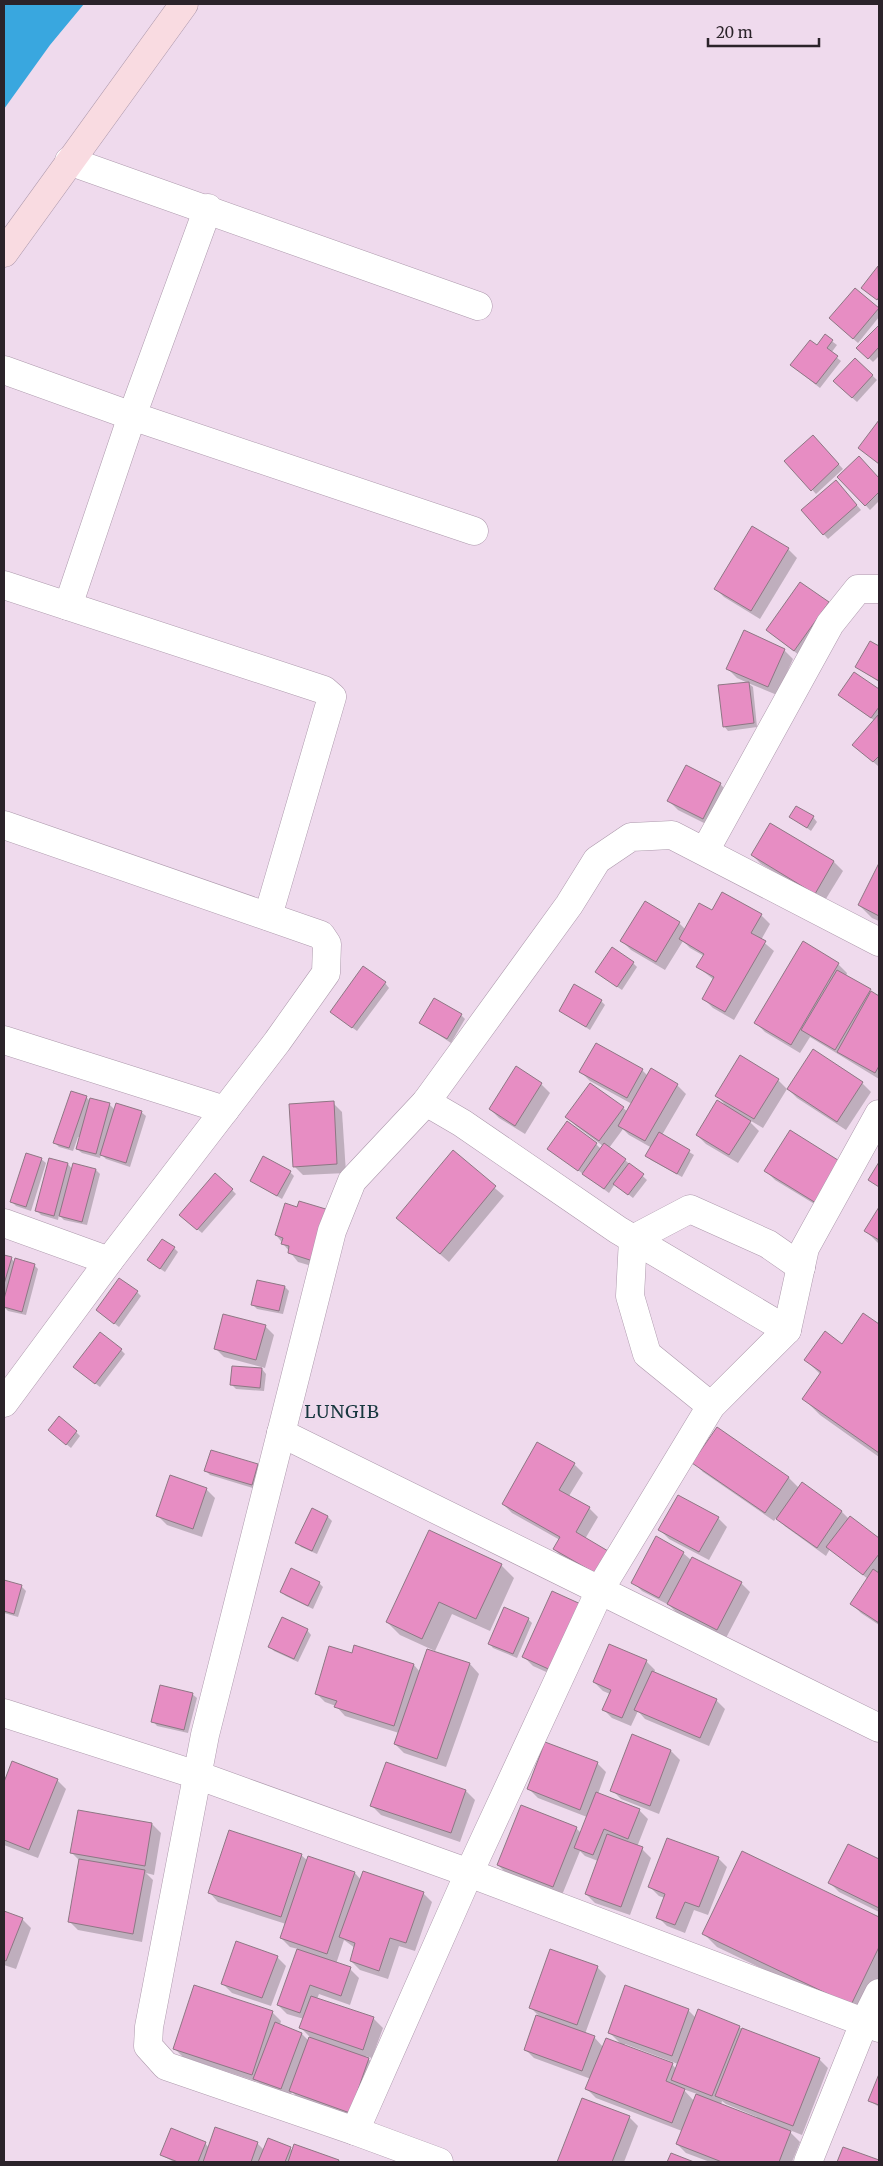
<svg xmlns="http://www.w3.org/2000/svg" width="883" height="2166" viewBox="0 0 883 2166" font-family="Merriweather,serif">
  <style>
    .water { fill: #39a7df }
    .shadow { fill: #0003; fill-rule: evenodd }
    .building { fill: #e78dc3; stroke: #8e7784 }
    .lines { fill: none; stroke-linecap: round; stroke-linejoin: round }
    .street-casing { stroke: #ad99ac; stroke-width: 29 }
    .secondary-casing { stroke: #ad99ac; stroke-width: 29 }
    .street { stroke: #fff; stroke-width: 28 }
    .secondary { stroke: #f9dbe1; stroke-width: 28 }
    .labels { text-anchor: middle; stroke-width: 4.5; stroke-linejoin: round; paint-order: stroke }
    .quarter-label { font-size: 18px; letter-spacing: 1px; fill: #17373f; stroke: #efdaed }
  </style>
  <rect width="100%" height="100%" fill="#efdaed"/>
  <path class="water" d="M4,4H84L50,45L4,109Z"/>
  <g class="shadow">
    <path d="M878,267L879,268V301L863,288Z"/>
    <path d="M855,289L879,310V317L858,343L834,322Z"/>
    <path d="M879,326V356L873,362L858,348Z"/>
    <path d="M825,336L837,345L831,353L841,361L820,388L796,369Z"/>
    <path d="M855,359L877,380L857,402L839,386Z"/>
    <path d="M813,436L843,469L816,494L786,461Z"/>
    <path d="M859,458L879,479V501L870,510L839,477Z"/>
    <path d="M840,486L861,510L828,539L803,511Z"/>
    <path d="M788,549L797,558L760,619L724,597L715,588Z"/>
    <path d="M828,603L837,612L804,659L767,630Z"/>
    <path d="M871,642L879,647V682L856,667Z"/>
    <path d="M784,650L793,659L777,695L748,683L753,687L757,727L728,731L724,726L748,683L737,678L728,669Z"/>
    <path d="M854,673L879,691L878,766L858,749L875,721L839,695Z"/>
    <path d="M720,784L729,793L712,827L678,810L669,801Z"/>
    <path d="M791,816L813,817L817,822L811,831Z"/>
    <path d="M770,825L834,862L843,871L824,902L761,864L752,855Z"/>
    <path d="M879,865V921L872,918L859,905Z"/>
    <path d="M713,912L761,915L770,924L761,940L774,951L734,1020L713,1008L704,999L714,980L698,967L704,956L690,948L683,941L665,970L631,950L622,941L679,923L686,930Z"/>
    <path d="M803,943L838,964L847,973L846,976L879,998V1079L810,1037L800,1053L765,1032L756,1023Z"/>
    <path d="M633,963L637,967L622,990L601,976Z"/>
    <path d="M385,983L389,988L357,1031L336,1016Z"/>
    <path d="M601,1001L605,1005L590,1030L560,1010Z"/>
    <path d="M461,1015L465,1019L451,1043L421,1023Z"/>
    <path d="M642,1070L648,1076L677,1085L686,1094L662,1135L694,1155L682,1177L651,1160L647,1156L652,1148L629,1135L623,1129L609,1148L625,1160L647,1180L633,1198L615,1184L609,1193L549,1149L596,1144L601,1149L603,1146L576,1126L567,1117L623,1108L628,1112L632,1104L590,1081L581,1072Z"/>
    <path d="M778,1080L787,1089L763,1128L746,1118L759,1131L738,1163L706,1144L697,1135L728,1108L716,1095Z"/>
    <path d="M862,1083L871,1092L846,1130L797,1098L788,1089Z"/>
    <path d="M541,1084L550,1093L525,1134L499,1118L490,1109Z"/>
    <path d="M86,1097L90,1101L109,1104L115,1110L141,1112L146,1116L130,1167L106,1159L101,1154L100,1158L82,1153L77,1149L80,1137H78L73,1151L59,1147L54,1142Z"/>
    <path d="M333,1103L342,1112L346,1173L303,1175L294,1166Z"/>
    <path d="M790,1132L826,1211L775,1180L766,1171Z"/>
    <path d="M453,1152L504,1196L449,1262L398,1218Z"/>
    <path d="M41,1159L46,1163L31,1211L16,1206L12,1202Z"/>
    <path d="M68,1164L72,1169L73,1164L96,1170L100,1174L87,1225L64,1220L59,1215L58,1220L41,1215L37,1211Z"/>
    <path d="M290,1172L294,1176L282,1199L251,1181Z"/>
    <path d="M232,1190L236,1194L202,1233L185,1219Z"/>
    <path d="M879,1209V1244L866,1231Z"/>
    <path d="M337,1220L322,1269L298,1262L276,1235Z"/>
    <path d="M174,1248L178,1252L165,1272L153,1264Z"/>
    <path d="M4,1256L11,1258L15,1263L34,1265L38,1269L26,1315L8,1311L4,1307Z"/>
    <path d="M285,1287L289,1291L283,1314L257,1309L253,1305Z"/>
    <path d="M137,1292L141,1296L119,1327L97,1310Z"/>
    <path d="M864,1315L879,1326V1457L820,1415L804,1399L821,1375L806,1360L842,1346Z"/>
    <path d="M265,1326L274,1335L265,1368L224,1357L215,1348Z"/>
    <path d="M121,1350L125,1354L100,1387L79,1371Z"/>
    <path d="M262,1369L266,1374L264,1391L236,1389L231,1384Z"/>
    <path d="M717,1429L789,1478L799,1488L841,1511L849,1519L850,1518L879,1540V1625L861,1613L852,1604L868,1579L830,1549L826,1556L786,1527L776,1518L774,1521L703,1472L694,1463Z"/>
    <path d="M76,1432L80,1436L71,1448L54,1434Z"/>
    <path d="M574,1464L583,1473L569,1496L589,1508L598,1517L585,1539L605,1582L563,1558L554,1549L560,1540L512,1513L503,1504Z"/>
    <path d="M257,1465L262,1470L256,1489L210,1475L206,1471Z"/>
    <path d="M206,1489L215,1498L202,1537L167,1525L158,1516Z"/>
    <path d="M328,1517L332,1521L317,1554L301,1547L297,1543Z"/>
    <path d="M718,1518L727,1527L709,1560L669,1539L660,1530Z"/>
    <path d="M683,1553L691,1560L741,1583L750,1592L726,1638L677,1613L669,1605L642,1591L633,1582Z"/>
    <path d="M501,1565L514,1578L490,1631L452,1614L435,1651L400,1635L387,1622Z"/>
    <path d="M4,1581L21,1586L26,1591L18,1617L4,1613Z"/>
    <path d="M319,1583L323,1587L313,1609L286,1596L281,1592Z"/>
    <path d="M593,1616L564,1680L533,1666L524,1657Z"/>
    <path d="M528,1619L532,1623L517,1658L493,1648L489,1643Z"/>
    <path d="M307,1630L311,1635L298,1662L274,1651L270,1647Z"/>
    <path d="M427,1650L470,1664L479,1674L446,1767L404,1753L395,1744L399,1733L345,1716L336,1706L325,1702L316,1693L414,1665L420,1672Z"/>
    <path d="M646,1661L655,1670L654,1673L716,1700L725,1709L709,1746L645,1719L638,1711L631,1726L612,1718L603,1709L610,1694L603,1691L594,1682Z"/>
    <path d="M192,1694L197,1698L188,1733L157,1726L153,1721Z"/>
    <path d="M671,1751L680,1760L659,1814L621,1799L612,1790Z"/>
    <path d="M13,1762L57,1780L66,1789L38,1858L4,1845V1785Z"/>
    <path d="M387,1763L466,1791L475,1800L460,1842L381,1815L372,1806Z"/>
    <path d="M597,1763L606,1772L598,1794L639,1810L648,1819L637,1847L642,1849L651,1858L630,1915L595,1903L586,1894L598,1861L585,1856L580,1851L562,1895L507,1874L498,1865L576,1828L581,1833L587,1817L538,1798L529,1789Z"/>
    <path d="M79,1812L152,1824L161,1833L154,1875L146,1873L153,1880L142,1942L78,1930L69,1921L80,1861L71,1852Z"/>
    <path d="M849,1845L879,1860V1912L839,1892L830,1883Z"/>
    <path d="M743,1853L879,1918V1986L864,2017L717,1947L704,1934Z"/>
    <path d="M301,1855L308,1861L309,1858L355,1873L361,1880L423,1893L432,1902L415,1951L399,1946L388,1979L360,1970L351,1961L355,1948L344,1940L336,1964L350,1969L359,1978L350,2005L319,1994L317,1999L374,2019L383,2028L372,2058L365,2056L378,2068L359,2121L300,2100L292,2092L290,2097L264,2087L258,2082L183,2057L174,2048L272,2012L281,2021L280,2025L302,2034L309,2041L310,2037L301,2028L304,2019L287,2014L278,2005L298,1949L290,1947L281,1938L286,1924L218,1902L209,1892Z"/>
    <path d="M718,1858L727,1867L708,1915L694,1910L685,1933L667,1926L658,1917L665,1898L659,1896L650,1887Z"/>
    <path d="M4,1912L22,1919L31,1928L16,1969L4,1965Z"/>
    <path d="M277,1957L286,1966L271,2006L232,1993L223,1984Z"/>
    <path d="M597,1967L606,1976L585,2034L594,2037L603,2047L623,2046L609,2032L688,2010L696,2018L739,2027L743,2030L819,2059L828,2068L802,2135L787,2129L800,2142L792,2162H710L686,2153L677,2144L682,2131L596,2098L587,2089L591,2079L534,2058L525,2049L542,2019L530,2007ZM625,2044L678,2064L676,2069L672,2064L624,2046ZM683,2089L697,2094L694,2101ZM722,2101L726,2104L757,2117L756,2119L721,2105Z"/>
    <path d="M879,2077V2107L870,2101Z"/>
    <path d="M583,2100L629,2117L638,2126L624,2162H559Z"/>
    <path d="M205,2143L209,2148L257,2143L264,2150L290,2148L293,2151L340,2162H174L161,2155Z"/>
  </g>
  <g class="building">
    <path d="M878,266L879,297L877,300L861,288Z"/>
    <path d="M855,288L879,308L853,339L829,318Z"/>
    <path d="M879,325V347L868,359L856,348Z"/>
    <path d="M825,334L833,340L827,348L838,356L816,384L790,365L810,340L817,345Z"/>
    <path d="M855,358L873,375L852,398L833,381Z"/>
    <path d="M879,420V464L858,448Z"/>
    <path d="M813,435L839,464L811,491L784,461Z"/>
    <path d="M859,456L879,478V492L865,506L837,477Z"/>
    <path d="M836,480L857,505L823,535L801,510Z"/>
    <path d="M752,526L789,548L751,611L714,589Z"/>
    <path d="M800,582L829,602L794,651L766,630Z"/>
    <path d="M744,630L785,649L768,687L726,669Z"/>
    <path d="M870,641L879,646V681L855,667Z"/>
    <path d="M854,672L879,689V707L871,718L838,695Z"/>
    <path d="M749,682L754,723L723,727L718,685Z"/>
    <path d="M878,715L879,756L873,762L852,745Z"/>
    <path d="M686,765L721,783L703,819L667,801Z"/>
    <path d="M796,806L814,816L807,828L789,817Z"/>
    <path d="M770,823L834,861L815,894L751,855Z"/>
    <path d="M879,863V916L858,905Z"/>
    <path d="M722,892L762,914L751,933L766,941L725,1012L702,999L714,977L696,967L704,954L679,939L699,903L712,910Z"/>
    <path d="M645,901L680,922L656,962L620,941Z"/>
    <path d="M803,941L839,963L791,1045L754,1023Z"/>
    <path d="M612,947L634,962L617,987L595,972Z"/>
    <path d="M363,966L386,982L352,1028L330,1012Z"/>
    <path d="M837,970L871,989L835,1050L801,1030Z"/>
    <path d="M574,984L602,1000L586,1027L559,1011Z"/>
    <path d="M871,991L879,996V1066L875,1073L837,1052Z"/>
    <path d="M434,998L462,1014L447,1039L419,1023Z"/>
    <path d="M596,1043L643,1069L627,1098L579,1072Z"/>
    <path d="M813,1049L863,1082L837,1122L787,1089Z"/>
    <path d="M740,1055L779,1079L754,1119L715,1096Z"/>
    <path d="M516,1066L542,1083L515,1126L489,1109Z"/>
    <path d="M651,1068L678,1084L645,1141L618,1126Z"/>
    <path d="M590,1083L624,1107L599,1141L565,1117Z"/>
    <path d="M71,1091L87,1096L69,1148L53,1143Z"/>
    <path d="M90,1098L110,1103L96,1154L76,1149Z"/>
    <path d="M717,1100L751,1121L729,1155L696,1135Z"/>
    <path d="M334,1101L337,1164L293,1167L289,1104Z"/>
    <path d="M116,1103L142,1111L126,1163L100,1155Z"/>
    <path d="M567,1121L597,1143L578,1171L547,1149Z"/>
    <path d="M790,1130L841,1162L816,1203L764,1171Z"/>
    <path d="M659,1132L690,1150L677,1174L645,1156Z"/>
    <path d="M604,1143L626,1159L604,1189L582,1174Z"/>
    <path d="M453,1150L496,1186L440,1254L396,1218Z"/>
    <path d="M26,1153L42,1158L26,1207L10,1202Z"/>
    <path d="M263,1156L291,1171L277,1196L250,1181Z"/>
    <path d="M49,1158L68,1163L54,1216L35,1211Z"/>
    <path d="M879,1162V1187L868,1180Z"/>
    <path d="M73,1163L96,1169L82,1222L59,1216Z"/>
    <path d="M629,1163L644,1174L628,1195L613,1184Z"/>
    <path d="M215,1173L233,1189L197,1230L179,1215Z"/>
    <path d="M299,1201L329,1210L313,1261L288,1253L289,1246L281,1244L283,1238L275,1235L285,1203L297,1207Z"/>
    <path d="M879,1207V1240L864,1231Z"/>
    <path d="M162,1239L175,1247L160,1269L147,1260Z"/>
    <path d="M4,1255L12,1257L4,1284Z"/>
    <path d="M15,1258L35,1264L22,1312L4,1307V1299Z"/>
    <path d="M119,1278L138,1291L114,1324L96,1310Z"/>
    <path d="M257,1280L285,1286L279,1311L251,1305Z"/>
    <path d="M863,1313L879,1324V1453L802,1399L821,1372L804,1360L825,1331L842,1344Z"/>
    <path d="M223,1314L266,1325L256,1360L214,1349Z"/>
    <path d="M100,1332L122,1349L95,1384L73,1367Z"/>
    <path d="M232,1366L262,1368L260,1388L230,1385Z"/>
    <path d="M59,1416L77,1431L66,1445L48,1430Z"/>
    <path d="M717,1427L789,1477L765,1513L692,1463Z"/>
    <path d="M537,1442L575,1463L559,1490L590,1507L576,1532L608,1551L595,1573L553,1549L560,1537L502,1504Z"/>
    <path d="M211,1450L258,1464L252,1485L204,1471Z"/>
    <path d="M170,1475L207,1488L193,1529L156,1516Z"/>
    <path d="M802,1482L842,1511L817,1548L776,1519Z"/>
    <path d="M678,1495L719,1517L699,1552L658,1530Z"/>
    <path d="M312,1508L328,1516L312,1551L295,1543Z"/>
    <path d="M850,1516L879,1538V1554L863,1575L826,1547Z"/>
    <path d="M429,1530L502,1564L476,1619L439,1602L422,1639L386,1622Z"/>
    <path d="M656,1536L684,1552L659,1598L631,1583Z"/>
    <path d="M692,1557L742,1582L717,1630L667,1604Z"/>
    <path d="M291,1568L320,1582L308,1606L280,1592Z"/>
    <path d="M873,1569L879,1573V1623L850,1604Z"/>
    <path d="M4,1580L22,1585L14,1614L4,1611Z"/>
    <path d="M552,1591L585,1606L555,1672L522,1657Z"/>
    <path d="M504,1607L529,1618L513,1654L488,1644Z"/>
    <path d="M282,1617L308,1629L294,1659L268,1647Z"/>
    <path d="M609,1644L647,1660L622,1718L602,1710L611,1690L593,1682Z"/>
    <path d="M354,1645L414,1664L394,1726L334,1707L337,1701L315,1694L329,1646L352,1653Z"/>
    <path d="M427,1649L470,1663L437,1759L394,1744Z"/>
    <path d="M652,1671L717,1699L700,1738L634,1710Z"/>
    <path d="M160,1685L193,1693L184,1730L151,1722Z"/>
    <path d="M632,1734L671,1750L650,1806L610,1791Z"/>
    <path d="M545,1742L598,1762L580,1810L527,1789Z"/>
    <path d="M12,1761L58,1779L29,1850L4,1840V1782Z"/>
    <path d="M386,1762L466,1790L451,1833L370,1806Z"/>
    <path d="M596,1792L640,1809L628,1839L604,1829L593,1855L574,1848Z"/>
    <path d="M521,1805L577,1827L553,1887L497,1865Z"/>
    <path d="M78,1810L152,1823L145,1866L70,1853Z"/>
    <path d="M229,1830L302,1854L281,1917L208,1893Z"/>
    <path d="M607,1834L643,1847L621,1907L585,1894Z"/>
    <path d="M667,1838L719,1857L699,1907L685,1902L675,1925L656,1918L665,1894L648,1887Z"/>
    <path d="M848,1844L879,1859V1908L828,1883Z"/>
    <path d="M742,1851L879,1917V1947L851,2005L702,1934Z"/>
    <path d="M308,1856L355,1872L327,1954L280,1938Z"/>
    <path d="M79,1859L145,1870L133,1934L68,1922Z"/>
    <path d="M363,1871L424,1892L406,1943L390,1938L379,1971L350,1961L355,1943L339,1937Z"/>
    <path d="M4,1911L23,1918L6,1961L4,1960Z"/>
    <path d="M236,1941L278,1956L262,1998L221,1984Z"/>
    <path d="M297,1949L351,1967L341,1996L310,1985L300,2013L277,2005Z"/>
    <path d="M550,1949L598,1966L577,2025L529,2008Z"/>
    <path d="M194,1985L273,2011L252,2075L173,2049Z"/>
    <path d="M625,1985L689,2009L672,2056L608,2033Z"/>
    <path d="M311,1996L374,2017L363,2050L299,2028Z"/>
    <path d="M698,2009L740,2026L712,2096L671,2080Z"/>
    <path d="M536,2015L595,2036L582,2071L524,2050Z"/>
    <path d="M275,2022L302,2033L281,2089L253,2079Z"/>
    <path d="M742,2028L820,2058L793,2126L715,2096Z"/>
    <path d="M309,2037L369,2058L350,2113L289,2091Z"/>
    <path d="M606,2038L673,2063L666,2081L685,2089L672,2123L585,2089Z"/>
    <path d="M879,2074V2105L868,2101Z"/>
    <path d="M696,2094L791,2131L779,2162H722L676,2144Z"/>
    <path d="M582,2098L630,2116L612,2162H557Z"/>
    <path d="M215,2127L258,2142L251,2162H203Z"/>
    <path d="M171,2128L206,2142L198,2162H178L160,2155Z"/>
    <path d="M268,2138L291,2147L285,2162H258Z"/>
    <path d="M294,2144L339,2160L338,2162H288Z"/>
    <path d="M843,2147L879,2160V2162H837Z"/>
    <path d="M671,2153L694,2162H667Z"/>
  </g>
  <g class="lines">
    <g class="street-casing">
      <g id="street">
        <path d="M69,161L478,306"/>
        <path d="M4,370L132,416L474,531"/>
        <path d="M4,585L324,690L332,697L268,916"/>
        <path d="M68,606L132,416L208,208"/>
        <path d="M4,825L321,935L327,944L326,973L277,1042L109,1261L4,1403"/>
        <path d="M705,851L830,624L858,589H879"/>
        <path d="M4,1040L225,1110"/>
        <path d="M426,1102L462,1123L618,1230L787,1330"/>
        <path d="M4,1223L109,1261"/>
        <path d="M711,1406L647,1354L630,1296L633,1239L690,1209L768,1244L801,1267"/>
        <path d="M281,1433L879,1728"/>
        <path d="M4,1713L197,1775L469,1873L879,2028"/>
        <path d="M355,2131L469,1873L602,1586L711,1406L787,1330L805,1248L879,1114"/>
        <path d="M439,2162L355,2131L166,2066L148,2046L149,2027L205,1735L332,1231L352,1181L426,1102L569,905L597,860L631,837L672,835L879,942"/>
        <path d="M808,2162L864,2023L879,1993"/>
      </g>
    </g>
    <g class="secondary-casing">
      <path id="secondary" d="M4,253L184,4"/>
    </g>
    <use href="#street" class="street"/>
    <use href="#secondary" class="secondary"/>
  </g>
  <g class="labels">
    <g class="quarter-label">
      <text x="342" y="1418">LUNGIB</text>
    </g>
  </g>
  <rect width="883" height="2166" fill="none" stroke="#2b232a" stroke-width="10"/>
  <path d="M708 38v8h111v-8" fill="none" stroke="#2b232a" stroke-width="2.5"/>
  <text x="716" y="38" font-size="15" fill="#2b232a" stroke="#efdaed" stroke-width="4" paint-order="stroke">20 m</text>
</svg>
